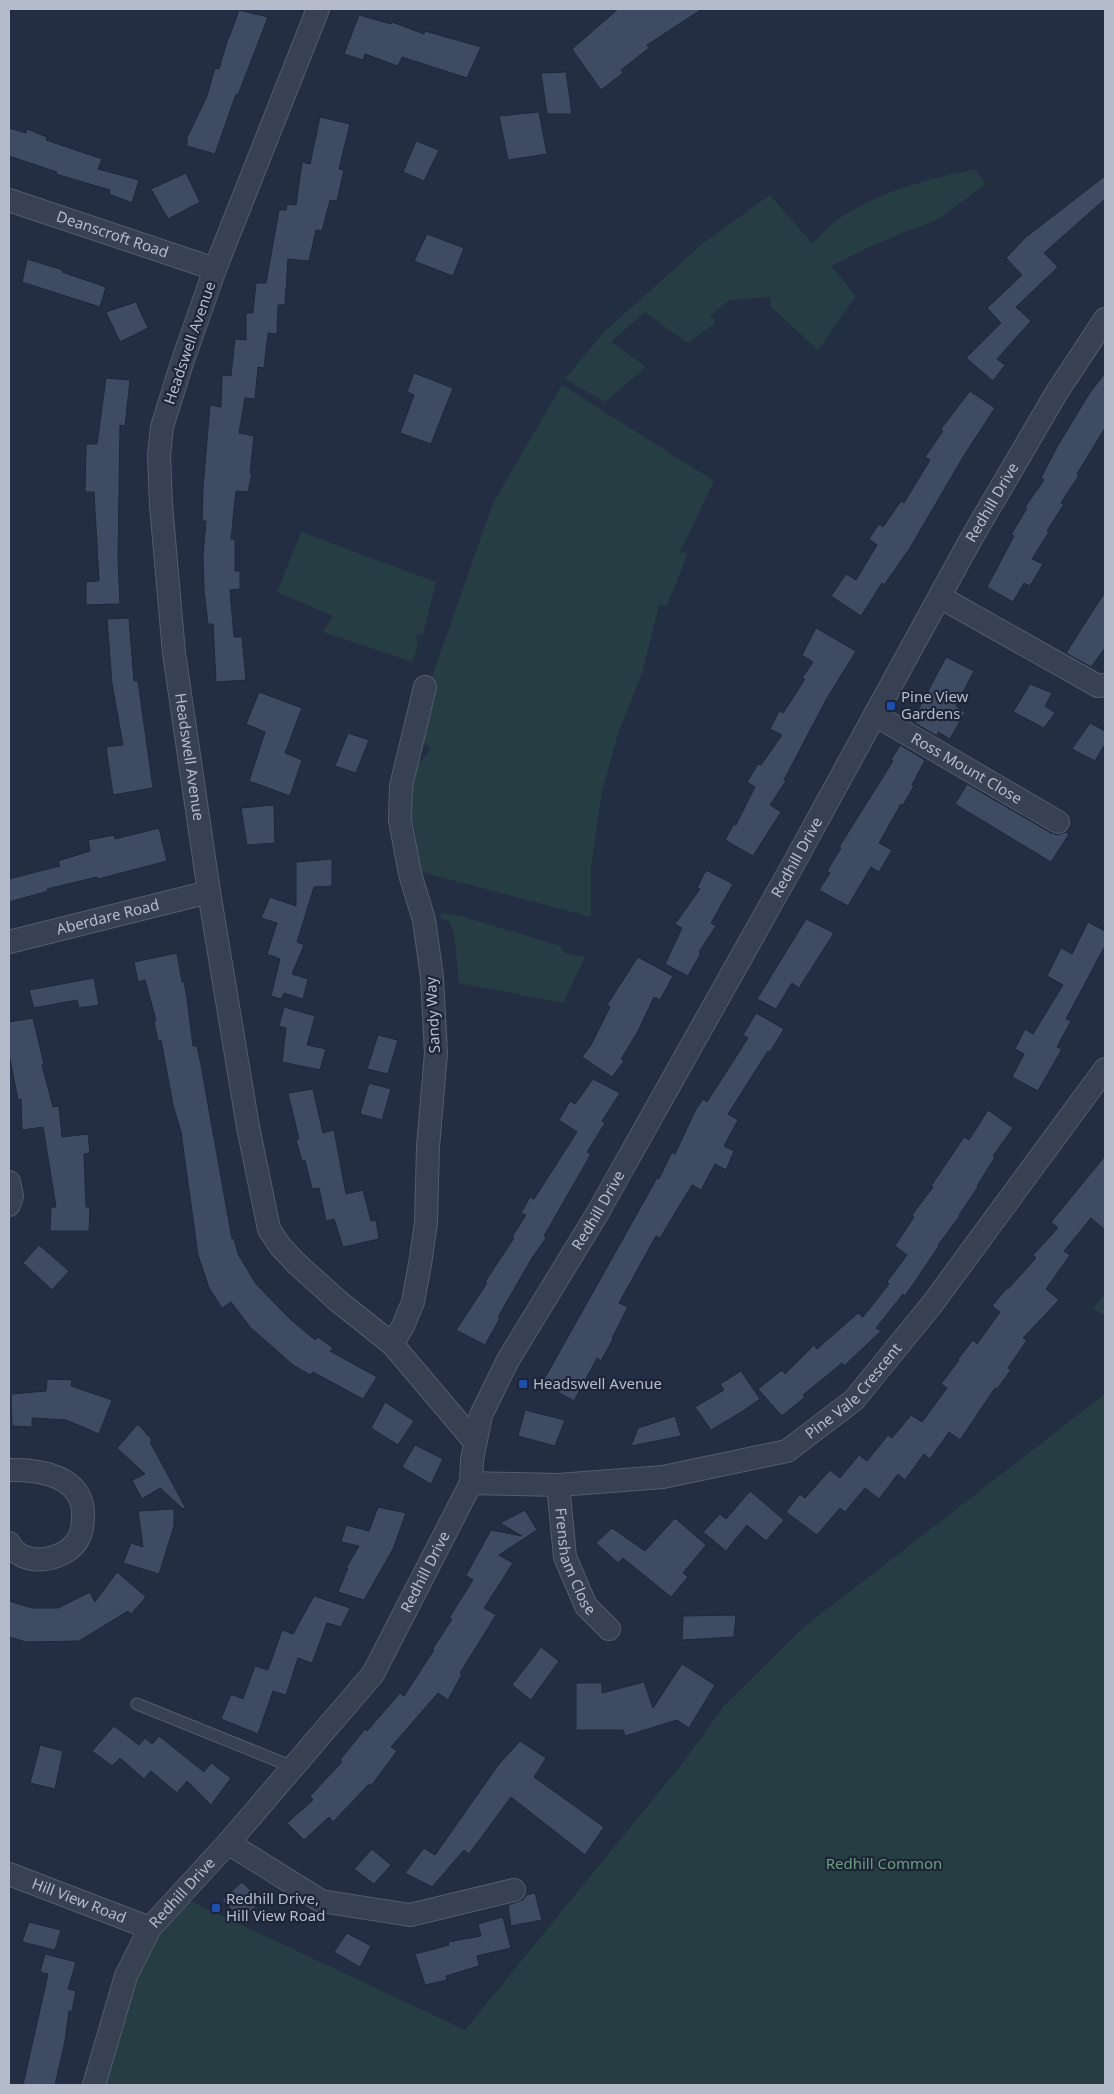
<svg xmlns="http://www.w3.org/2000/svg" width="1114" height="2094" viewBox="0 0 1114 2094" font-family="'Noto Sans',sans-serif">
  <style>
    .green { fill: #253d43 }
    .building { fill: #3f4b62; stroke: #1f2839 }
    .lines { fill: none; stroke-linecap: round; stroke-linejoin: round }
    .lane-casing { stroke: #535c6c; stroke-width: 13 }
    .street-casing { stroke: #535c6c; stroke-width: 24 }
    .lane { stroke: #384151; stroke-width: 11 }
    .street { stroke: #384151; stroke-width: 22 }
    .transit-dot { fill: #1a4fb4; stroke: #1d2537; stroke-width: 2 }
    .labels { text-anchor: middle; stroke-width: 4.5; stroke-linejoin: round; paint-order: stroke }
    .street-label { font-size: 15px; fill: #b4bccc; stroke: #1d2537 }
    .poi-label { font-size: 15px; fill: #b4bccc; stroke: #1d2537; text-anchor: start }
    .park-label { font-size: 15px; fill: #6a9f7a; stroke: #1d2537 }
  </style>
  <rect width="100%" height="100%" fill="#232e42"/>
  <g class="green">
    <path d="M975,169L986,184L938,219L873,245L831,266L856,296L818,350L771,307L770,297L730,300L710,316L714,319V324L687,343L645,312L611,342L646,367L605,402L565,379L604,332L703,243L770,195L812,243C820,236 828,226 837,220C877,192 928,179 975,169Z"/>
    <path d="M562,385L714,481L680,552L688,553L667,606L659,605L642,673L618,734L602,792L591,866V917L421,872L415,830L410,809L408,789L417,765L430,751V746L409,742L493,503Z"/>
    <path d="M301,532L436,582L423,634L415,636L418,641L413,662L323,632L333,616L277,592Z"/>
    <path d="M440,913L461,916L561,946L565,953L585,957L563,1003L459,983L454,933L449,921L441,918Z"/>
    <path d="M1105,1293V1316L1093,1308Z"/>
    <path d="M1105,1394V2085H94L126,1976L180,1896L465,2030L685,1760L724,1706L804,1627Z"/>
  </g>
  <g class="building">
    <path d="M618,9H702L647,45L649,48L621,70L623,73L601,90L572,49Z"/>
    <path d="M239,10L268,17L238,95L236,94L215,154L187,146V138L207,96L215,68L219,69L228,38H229Z"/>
    <path d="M359,15L391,24L392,22L424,34L425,31L481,47L467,78L402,57L398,66L365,54L363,60L344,54Z"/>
    <path d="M566,72L572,114H547L541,73Z"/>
    <path d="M539,112L547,154L508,160L499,116Z"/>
    <path d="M320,117L350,124L339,169L344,170L337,201L330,200L322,231L316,230L309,261L288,259L285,305H278L277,334L268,333L264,368L258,367L255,399L245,398L239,433L254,436L250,473H252L248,492L236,491L231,539H235V571H240V589L230,590L234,637H242L246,680L216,682L213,624H208L204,590L203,556L206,521H202L203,488L210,405L221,407L222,375L231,376L235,339L246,340V313H253L256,283H266L279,210H286L287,204L296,205L302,162L310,164Z"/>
    <path d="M9,128L26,133L27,129L47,137L46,140L102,159L98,169L139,180L132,203L109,194L110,190L56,174L57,172L9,156Z"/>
    <path d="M416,141L439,150L424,181L403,172Z"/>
    <path d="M186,173L200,202L168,219L151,189Z"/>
    <path d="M1105,176V199L1044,253L1058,267L1016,307L1031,321L997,359L1005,365L993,381L966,358L1001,323L987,308L1022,275L1006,258L1026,237Z"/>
    <path d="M427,234L464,248L453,276L414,261Z"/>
    <path d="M27,259L63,270L62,272L106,287L100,307L22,282Z"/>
    <path d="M136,302L148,328L120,342L106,312Z"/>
    <path d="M414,373L453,388L431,444L400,433L414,395L407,392Z"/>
    <path d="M1105,373V428L1077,474L1079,475L1061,503L1064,504L1047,531L1049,532L1032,559L1043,564L1030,586L1024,583L1013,602L987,587L1014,536L1011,535L1027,508L1025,507L1044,480L1041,478L1057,447L1089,394Z"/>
    <path d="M106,378L130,380L125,426L120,425L118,558L120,604L86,605V582L99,581L94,492H85L86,444H97Z"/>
    <path d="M970,391L995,408L963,457L910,548L884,585L882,583L861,616L831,596L846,574L856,580L877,545L869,539L879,524L883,527L901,501L904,503L930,460L925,457L943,431L941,429Z"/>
    <path d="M1105,592V648L1091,667L1066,653Z"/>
    <path d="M129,618L134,681H138L153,788L113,795L106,747L123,745L112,684L107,619Z"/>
    <path d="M816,628L856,651L826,700L784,780L786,781L770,805L781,812L753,856L725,840L734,824L736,825L755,787L747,782L758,764L761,765L782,735L770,729L779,711L783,713L805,679L802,678L813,662L802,655Z"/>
    <path d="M946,657L974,671L956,706L965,712L950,739L938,732L937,736L915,723L917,720L914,718Z"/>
    <path d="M1030,684L1052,693L1045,706L1055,713L1044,728L1013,712Z"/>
    <path d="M259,692L302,708L285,753L302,760L290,796L249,781L265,732L246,724Z"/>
    <path d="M1090,723L1105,731V744L1095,761L1072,749Z"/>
    <path d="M348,733L369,740L356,773L335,766Z"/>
    <path d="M900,745L925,760L912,785L914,786L903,805L901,804L879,843L892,850L879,872L871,867L848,906L819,890L830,873L827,871L841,848L839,847L893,761L891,760Z"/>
    <path d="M967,784L1051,833L1058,835L1066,832L1069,834L1051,862L955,804Z"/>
    <path d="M274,805L275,843L247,845L241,808Z"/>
    <path d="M159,828L167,861L98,879L97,877L47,889L48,891L9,902V879L60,866L58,861L90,851L88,840L114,835L115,839Z"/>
    <path d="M332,859V886L314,887L297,942L304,945L292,974L308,979L303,999L284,993L281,999L271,996L280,959L267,954L277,923L261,918L270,897L296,906V862Z"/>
    <path d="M706,870L733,884L711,923L716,926L699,952L701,953L688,976L665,964L682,928L675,924L700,889L697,888Z"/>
    <path d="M806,919L834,933L799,988L792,983L776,1009L757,999Z"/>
    <path d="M1088,922L1105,931V946L1066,1019L1071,1021L1057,1047L1062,1049L1038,1091L1012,1077L1024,1054L1015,1049L1025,1029L1033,1034L1063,985L1047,976L1061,948L1072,954Z"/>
    <path d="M177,953L182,982H184L187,998L193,1046H197L201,1065L232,1239L234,1238L238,1254L256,1284L290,1319L315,1340L318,1337L333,1348L330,1351L377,1377L363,1399L313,1372L310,1375L293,1365L250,1327L231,1302L222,1308L209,1288L198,1255L181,1132L173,1105L161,1040L158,1041L154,1021L156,1020L145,980L138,982L134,962Z"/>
    <path d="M638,957L673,976L660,1000L654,997L638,1031L621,1059L624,1061L612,1077L582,1057L591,1045L610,1007L607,1005Z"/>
    <path d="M94,978L99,1005L79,1008L77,1000L34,1008L29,990Z"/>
    <path d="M284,1007L315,1016L307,1045L326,1049L320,1070L282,1062L286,1028L279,1026Z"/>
    <path d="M756,1013L784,1029L770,1052L768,1051L728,1114L738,1120L724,1146L734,1151L726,1170L715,1164L701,1190L692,1185L660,1238L656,1236L619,1303L628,1307L612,1338L613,1339L601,1361L597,1358L574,1401L542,1383L657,1178L659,1179L672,1152L675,1154L695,1111L703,1099L707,1102L748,1038L743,1035Z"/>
    <path d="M33,1018L44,1064L42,1065L53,1107L59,1106L62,1137L88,1134L90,1153L84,1154L86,1207H90L89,1231H50L51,1207H56L43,1127L22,1130L21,1099L18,1100L9,1054V1022Z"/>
    <path d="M378,1035L398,1040L388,1074L367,1069Z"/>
    <path d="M593,1079L620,1093L602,1121L605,1123L587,1152L591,1154L544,1236L546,1238L532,1258L498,1317L500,1318L485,1345L456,1330L487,1283L485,1282L514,1238L512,1237L526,1215L521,1213L530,1197L534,1199L577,1132L559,1120L570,1101L575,1104Z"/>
    <path d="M369,1083L391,1089L382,1120L360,1114Z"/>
    <path d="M313,1089L323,1133L334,1130L346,1194L363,1190L371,1221L376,1220L379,1239L343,1247L334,1219L326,1221L319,1188L312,1189L305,1160L302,1161L296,1140L299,1139L288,1093Z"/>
    <path d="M988,1110L1013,1128L993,1156L995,1157L977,1186L978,1187L959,1215L960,1216L938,1245L939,1246L905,1296L903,1294L876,1328L881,1331L844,1366L842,1363L803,1395L805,1397L782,1416L758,1389L782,1370L785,1374L814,1345L817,1349L858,1313L863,1317L889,1284L887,1282L907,1255L895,1246L914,1217L912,1215L933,1187L931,1186L964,1137L969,1140Z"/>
    <path d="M1105,1156V1230L1091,1218L1064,1251L1070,1255L1046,1289L1059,1300L1023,1338L1027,1340L1008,1368L1011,1370L997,1389L995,1388L960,1440L949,1432L930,1459L924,1454L905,1480L898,1474L879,1499L865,1488L845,1512L840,1508L817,1535L786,1512L800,1494L805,1498L830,1470L840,1478L859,1455L867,1461L888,1435L892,1438L911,1415L922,1422L947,1388L941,1384L959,1360L958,1359L973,1340L977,1344L1000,1312L992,1306L1007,1288L1008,1289L1036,1258L1033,1255L1058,1228L1051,1222Z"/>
    <path d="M39,1245L69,1271L52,1290L23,1263Z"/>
    <path d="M741,1371L760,1399L743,1411L711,1430L695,1407L724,1390L720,1384Z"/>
    <path d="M47,1379L72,1380L71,1386L112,1400L99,1434L66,1420L32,1418V1427L12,1426L11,1394L46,1391Z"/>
    <path d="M385,1402L414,1421L398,1445L371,1428Z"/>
    <path d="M525,1410L565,1420L555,1446L518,1436Z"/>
    <path d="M675,1416L681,1436L631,1446L638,1428Z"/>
    <path d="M138,1424L152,1440L150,1442L185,1507L183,1509L160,1488L142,1499L132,1480L145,1474L117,1448Z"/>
    <path d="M415,1445L443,1459L431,1484L402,1467Z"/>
    <path d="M750,1491L784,1520L766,1541L747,1525L726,1551L703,1532L720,1514L726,1519Z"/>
    <path d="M378,1507L406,1513L393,1549L364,1600L338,1592L348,1568H346L359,1546L341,1542L346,1525L369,1531Z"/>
    <path d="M174,1509V1526L159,1574L123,1563L131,1543L143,1547L138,1511Z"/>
    <path d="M525,1510L537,1530L499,1555L513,1563L484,1608L496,1615L460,1673L462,1674L448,1700L438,1693L391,1747L397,1751L371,1786L369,1784L333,1822L329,1817L304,1840L287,1823L313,1800L310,1796L342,1762L340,1760L365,1729L367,1731L400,1693L404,1696L434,1650H432L452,1619L449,1618L473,1580L467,1576L464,1579L491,1530L522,1536L500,1523Z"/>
    <path d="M675,1518L706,1545L683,1573L688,1577L671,1597L623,1558L618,1563L596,1543L612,1528L645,1551Z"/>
    <path d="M117,1572L146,1597L131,1614L128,1611L79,1641L26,1642L9,1637V1601L32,1608H58L90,1592L95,1602Z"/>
    <path d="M314,1596L350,1608L341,1627L327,1623L312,1663L298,1658L286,1695L273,1691L258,1734L221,1719L231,1694L243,1699L255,1666L268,1670L282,1630L293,1634Z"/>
    <path d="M736,1615L734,1637L682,1640L683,1616Z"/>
    <path d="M541,1647L559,1661L531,1700L512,1685Z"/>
    <path d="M682,1664L715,1685L689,1728L677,1720L625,1736L623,1730H576V1683H602V1693L644,1682L653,1708Z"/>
    <path d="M114,1726L139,1745L145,1738L152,1744L159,1736L204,1772L211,1763L231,1778L211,1805L187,1781L177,1793L151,1771L144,1779L120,1758L112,1766L92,1751Z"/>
    <path d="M520,1741L546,1758L534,1777L604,1827L585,1855L511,1797L469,1854L464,1850L432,1887L405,1873L424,1848L435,1855L499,1764Z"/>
    <path d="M40,1745L63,1751L55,1789L30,1783Z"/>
    <path d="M372,1849L391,1865L374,1884L354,1869Z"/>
    <path d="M242,1882L262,1901L242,1920L222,1900Z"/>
    <path d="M535,1893L542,1920L511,1926L508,1905L523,1900L526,1895Z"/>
    <path d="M503,1917L511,1948L477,1956L479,1966L446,1976L447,1980L425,1985L415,1954L449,1945L448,1942L481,1936L478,1924Z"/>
    <path d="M29,1922L61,1930L55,1950L22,1942Z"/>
    <path d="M347,1933L371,1946L360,1967L334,1952Z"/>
    <path d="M45,1954L76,1962L68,1989L76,1991L72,2011H69L65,2041L55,2085H23L48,1974L40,1972Z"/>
  </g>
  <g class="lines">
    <g class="lane-casing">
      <path id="lane" d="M137,1704L293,1767"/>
    </g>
    <g class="street-casing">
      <g id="street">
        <path id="s1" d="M318,9L215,269L182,363L162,427L159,455L161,505L174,653L209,892L248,1127L269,1229L280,1246L296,1263L338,1301L392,1344L475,1442"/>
        <path id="s2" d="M9,200L215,269"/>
        <path d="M940,597L1098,686L1105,685"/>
        <path id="s3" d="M875,715L1058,822"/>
        <path id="s4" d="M9,942L209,892"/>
        <path d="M9,1182L12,1196L9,1205"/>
        <path d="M392,1344L403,1326L413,1302L421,1258L426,1222L428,1147L436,1053L432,977L424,920L410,874L400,820L401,786L425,687"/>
        <path d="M9,1470C39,1469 84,1476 83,1515C83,1524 82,1534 77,1541C63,1562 22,1568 9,1543"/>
        <path id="s5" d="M471,1483L558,1485L663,1477L787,1451L854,1400L933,1303L1105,1069"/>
        <path id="s6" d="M558,1485L565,1557L586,1606L609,1629"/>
        <path d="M228,1843L321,1901L410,1915L514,1890"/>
        <path id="s7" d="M9,1874L150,1928"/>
        <path id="s8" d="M94,2085L126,1976L150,1928L228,1843L373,1674L471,1483L472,1460L481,1415L508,1360L597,1214L794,863L971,539L1057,392L1105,319"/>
      </g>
    </g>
    <use href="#lane" class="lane"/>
    <use href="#street" class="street"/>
  </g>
  <g class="transit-dot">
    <rect x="886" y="701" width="10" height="10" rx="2.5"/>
    <rect x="518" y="1379" width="10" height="10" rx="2.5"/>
    <rect x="211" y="1903" width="10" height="10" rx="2.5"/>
  </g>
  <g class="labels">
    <g class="street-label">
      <text dy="5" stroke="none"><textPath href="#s2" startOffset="109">Deanscroft Road</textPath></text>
      <text transform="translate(190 343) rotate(-71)" y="5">Headswell Avenue</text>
      <text dy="5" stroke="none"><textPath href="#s8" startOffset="1835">Redhill Drive</textPath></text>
      <text dy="5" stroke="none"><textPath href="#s1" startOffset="778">Headswell Avenue</textPath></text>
      <text dy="5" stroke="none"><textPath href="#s3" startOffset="106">Ross Mount Close</textPath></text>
      <text dy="5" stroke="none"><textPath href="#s8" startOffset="1430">Redhill Drive</textPath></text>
      <text dy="5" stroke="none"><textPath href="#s4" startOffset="102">Aberdare Road</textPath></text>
      <text transform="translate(433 1015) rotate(-93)" y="5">Sandy Way</text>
      <text dy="5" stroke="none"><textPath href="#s8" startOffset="1025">Redhill Drive</textPath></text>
      <text dy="5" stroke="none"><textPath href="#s5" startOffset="409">Pine Vale Crescent</textPath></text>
      <text dy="5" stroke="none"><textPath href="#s6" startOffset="79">Frensham Close</textPath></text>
      <text dy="5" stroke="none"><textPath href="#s8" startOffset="620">Redhill Drive</textPath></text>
      <text dy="5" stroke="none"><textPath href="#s8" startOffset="215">Redhill Drive</textPath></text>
      <text dy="5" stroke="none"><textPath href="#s7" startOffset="75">Hill View Road</textPath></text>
    </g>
    <g class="poi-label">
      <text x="901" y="702">Pine View<tspan x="901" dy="17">Gardens</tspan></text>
      <text x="533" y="1389">Headswell Avenue</text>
      <text x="226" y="1904">Redhill Drive,<tspan x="226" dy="17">Hill View Road</tspan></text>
    </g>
    <g class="park-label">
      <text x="884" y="1869">Redhill Common</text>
    </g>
  </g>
  <rect width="1114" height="2094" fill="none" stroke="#b4bccc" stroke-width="20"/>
</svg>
